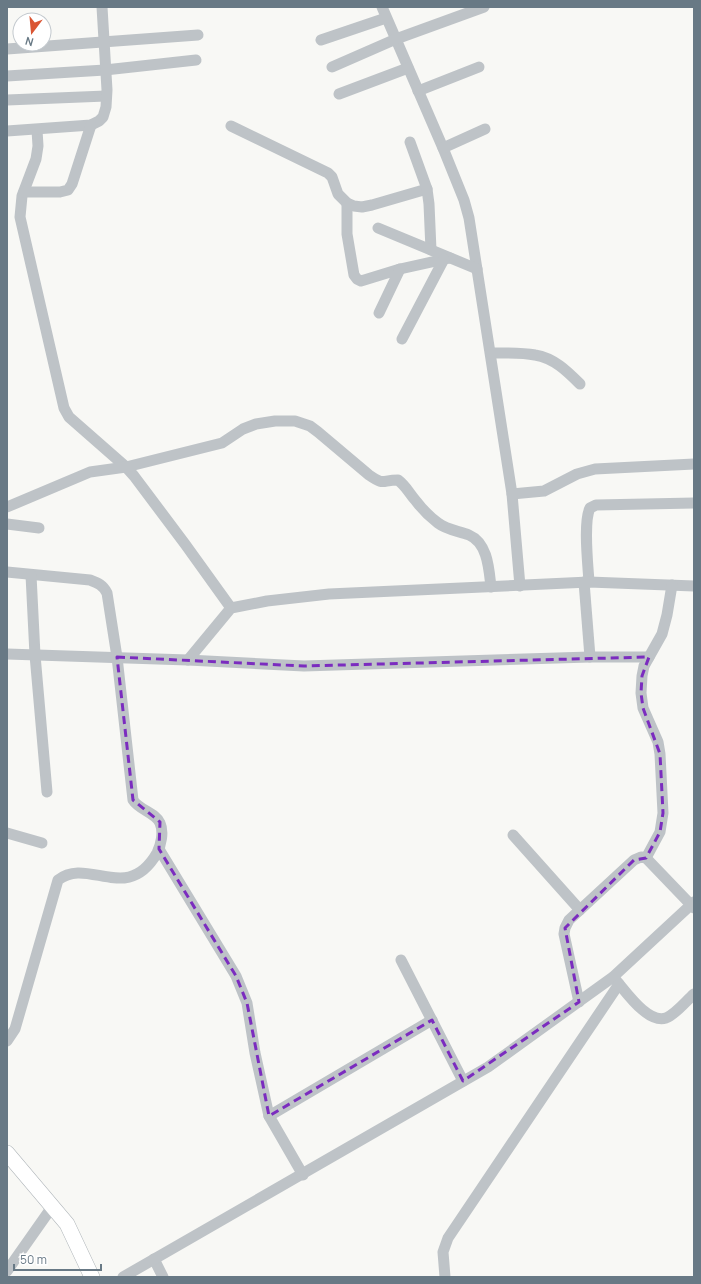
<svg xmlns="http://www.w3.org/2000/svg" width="701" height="1284" viewBox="0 0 701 1284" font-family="Manrope,sans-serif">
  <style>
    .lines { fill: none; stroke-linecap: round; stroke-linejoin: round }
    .secondary-casing { stroke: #b1b7bb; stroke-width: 16 }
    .street { stroke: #bec3c7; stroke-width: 11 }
    .secondary { stroke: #fff; stroke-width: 15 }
    .marked { fill: none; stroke: #7b2cbf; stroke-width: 3; stroke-dasharray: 8 5; stroke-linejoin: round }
  </style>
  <rect width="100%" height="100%" fill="#f8f8f5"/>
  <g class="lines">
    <g class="secondary-casing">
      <path id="secondary" d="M7,1153L67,1224L92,1277"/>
    </g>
    <g class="street">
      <path d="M382,7L443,148L464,200L469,218L512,494L520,586"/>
      <path d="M321,40L386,18"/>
      <path d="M7,49L198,35"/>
      <path d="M332,67L396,39L484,7"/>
      <path d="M7,76L105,70L196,60"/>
      <path d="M418,91L479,67"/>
      <path d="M339,94L408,68"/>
      <path d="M7,100L106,96"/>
      <path d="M231,126L328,173L332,177L338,194L347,203L354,206L362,207L372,205L427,189"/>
      <path d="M37,130L38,146L36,159L22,196L20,217L64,408L69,417L126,467L134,476L185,544L231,608"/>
      <path d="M7,131L91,125L99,121L103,117L106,107L107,90L102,7"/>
      <path d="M410,142L427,189L429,204L431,250"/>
      <path d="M443,148L485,129"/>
      <path d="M24,192H60L68,190L72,184L91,125"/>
      <path d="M347,203V234L354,275L357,279L361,281L400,269L450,258"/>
      <path d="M378,228L477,269"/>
      <path d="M379,313L400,269"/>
      <path d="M402,339L444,259"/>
      <path d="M491,353C505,353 521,352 535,355C554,358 567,371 580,384"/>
      <path d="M512,494L544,491L577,474L595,469L694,464"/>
      <path d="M7,507L90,472L126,467L222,443L243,429L256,424L275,421H295L310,426L318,432L369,475C385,486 381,480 398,480C406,486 409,493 416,501C422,509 430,517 438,523C447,530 459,531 469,535C488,543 489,570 491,587"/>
      <path d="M7,524L39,528"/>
      <path d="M7,572L90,580C98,583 103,585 107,593L117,657L133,800C139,810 156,813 160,823C164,832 161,845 157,853C127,905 88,856 58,880L15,1029L7,1041"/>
      <path d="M31,575L35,655L47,792"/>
      <path d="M584,582L590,657"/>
      <path d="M589,582C588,565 583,522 590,508L596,505L694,503"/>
      <path d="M7,654L188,660L304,666L590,657H649"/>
      <path d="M188,660L231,608L267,601L329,594L589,582L694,586"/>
      <path d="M7,833L42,843"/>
      <path d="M513,835L580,910"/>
      <path d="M159,849L236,976L247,1003L255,1053L269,1116L303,1175"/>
      <path d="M646,858L660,832L663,813L660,754L658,742L643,708L641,693L642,676L644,666L662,634L667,615L672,585"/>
      <path d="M401,960L463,1081"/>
      <path d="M614,978C625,990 647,1024 666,1018C676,1014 686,1001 694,994"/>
      <path d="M579,1002L564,934L565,928L569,920L634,860L641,857L646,858L694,908"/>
      <path d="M269,1116L432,1020"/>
      <path d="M154,1259L163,1277"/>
      <path d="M7,1271L52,1207"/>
      <path d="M123,1277L488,1067L613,977L694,902"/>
      <path d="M445,1277L443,1252L448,1238L619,984"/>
    </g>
    <use href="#secondary" class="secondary"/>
  </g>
  <path class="marked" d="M117,657L304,666L649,657L642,676L641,693L643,708L660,754L663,813L660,832L646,858L634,860L565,928L579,1002L463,1081L432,1020L269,1116L247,1003L236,976L159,849L160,822L133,800Z"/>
  <rect width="701" height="1284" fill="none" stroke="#687985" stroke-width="16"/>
  <g transform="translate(32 32) rotate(196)"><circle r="19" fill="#ffffff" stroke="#c3c9ce"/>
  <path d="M0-3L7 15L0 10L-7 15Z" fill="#da5533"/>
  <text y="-6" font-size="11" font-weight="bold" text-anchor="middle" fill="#687985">N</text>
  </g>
  <path d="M14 1264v6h87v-6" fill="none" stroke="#687985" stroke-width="2"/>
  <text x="20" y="1264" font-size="12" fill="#687985" stroke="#ffffff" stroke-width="3" paint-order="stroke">50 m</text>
</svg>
